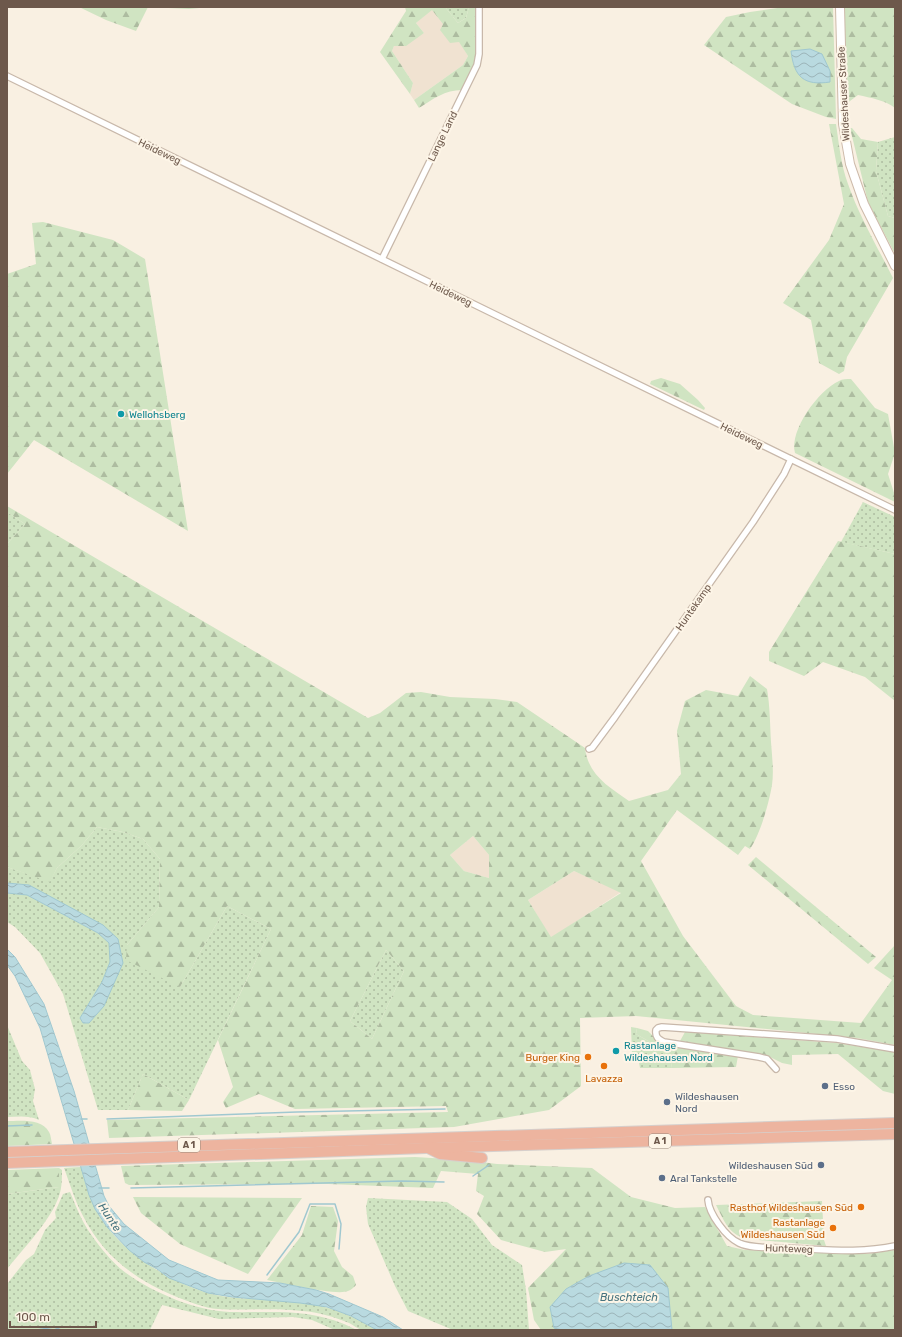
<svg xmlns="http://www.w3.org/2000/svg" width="902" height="1337" viewBox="0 0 902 1337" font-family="Rubik,sans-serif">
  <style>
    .residential { fill: #f0e2d1 }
    .grass { fill: url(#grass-dots) }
    .forest { fill: url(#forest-firs); fill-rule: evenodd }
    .water { fill: url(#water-waves); stroke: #a0c8d0 }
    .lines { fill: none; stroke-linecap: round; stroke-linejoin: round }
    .stream { stroke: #a0c8d0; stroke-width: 1.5 }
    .minor-casing { stroke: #c8b8aa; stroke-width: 8 }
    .secondary-casing { stroke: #cdbaaa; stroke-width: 10 }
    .motorway-casing { stroke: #d6d0cd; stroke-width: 12 }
    .minor { stroke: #fff; stroke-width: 5.5 }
    .secondary { stroke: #fff; stroke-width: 8 }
    .motorway { stroke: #edb49f; stroke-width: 10 }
    .culture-dot { fill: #0f9aa8; stroke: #fdf5e7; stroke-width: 1.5 }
    .food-dot { fill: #e8710a; stroke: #fdf5e7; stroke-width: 1.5 }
    .service-dot { fill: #5c6f8a; stroke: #fdf5e7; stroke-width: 1.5 }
    .labels { text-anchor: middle; stroke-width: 4; stroke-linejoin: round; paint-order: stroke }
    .shield { fill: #fdf5e7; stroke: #98877a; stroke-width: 1 }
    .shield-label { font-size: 9px; font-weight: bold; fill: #6d584b }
    .street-label { font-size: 10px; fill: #6d584b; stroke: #fdf5e7 }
    .culture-label { font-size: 10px; fill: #0d838f; stroke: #fdf5e7; text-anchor: start }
    .food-label { font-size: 10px; fill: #c56008; stroke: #fdf5e7; text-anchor: end }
    .service-label { font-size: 10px; fill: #4e5e75; stroke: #fdf5e7; text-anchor: start }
    .water-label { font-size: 11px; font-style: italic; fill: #47747f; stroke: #fdf5e7 }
  </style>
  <defs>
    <pattern id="grass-dots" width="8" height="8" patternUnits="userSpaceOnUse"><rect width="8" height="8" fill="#d0e4c2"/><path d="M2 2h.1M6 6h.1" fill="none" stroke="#adbca0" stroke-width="1.8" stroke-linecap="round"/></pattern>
    <pattern id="forest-firs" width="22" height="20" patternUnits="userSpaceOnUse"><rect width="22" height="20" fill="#d0e4c2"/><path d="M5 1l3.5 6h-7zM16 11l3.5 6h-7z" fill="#adbca0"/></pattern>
    <pattern id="water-waves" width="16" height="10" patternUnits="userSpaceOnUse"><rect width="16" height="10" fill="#b9dae0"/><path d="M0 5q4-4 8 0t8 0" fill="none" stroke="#9bb4b8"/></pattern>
  </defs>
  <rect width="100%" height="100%" fill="#f9f0e2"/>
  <g class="residential">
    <path d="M432,9L459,41L468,56L463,65L414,100L410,94L413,83L392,51L394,46L424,33L416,23Z"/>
    <path d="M473,836L489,855V878L464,871L450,855Z"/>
    <path d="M574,871L621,892L551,938L528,900Z"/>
  </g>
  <g class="grass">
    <path d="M445,7H469L466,18L458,23Z"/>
    <path d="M895,137V218L888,216L876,171L878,142Z"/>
    <path d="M863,502L895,517V554L841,542Z"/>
    <path d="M7,512L25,524L7,544Z"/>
    <path d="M97,827L123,832L143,839L160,859L159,907L127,945L180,987L227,906L271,929L189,1100L143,1074L128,1110H98L63,994L40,953L15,927L7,922V893L27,895L98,933L109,943L110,962L102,982L80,1018L83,1023H89L118,939L29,885L7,883V867L50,881L57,868L82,845Z"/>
    <path d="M386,950L404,971L372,1039L350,1021Z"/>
    <path d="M7,1025L22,1061L30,1070L35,1089L33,1101L39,1120C29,1115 17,1117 7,1117Z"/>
    <path d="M631,1027L637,1028L636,1034L657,1046L670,1057L672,1068H640L638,1057L632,1054Z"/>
    <path d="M81,1167C85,1181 88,1195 95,1208C115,1248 165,1280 208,1293C227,1299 248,1298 268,1300C287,1301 309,1302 328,1308C346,1313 361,1321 377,1330C373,1330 367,1331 362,1330C358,1329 353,1325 349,1323C334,1317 319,1312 302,1311C274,1307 246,1311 218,1309C204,1308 190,1302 177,1297C137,1281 103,1256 83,1216C75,1201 70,1184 64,1168Z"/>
    <path d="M59,1168L62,1170C62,1180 62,1191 57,1201C48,1223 23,1249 7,1269V1194L59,1187Z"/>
    <path d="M70,1192C76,1206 81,1220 90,1233C100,1247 112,1263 126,1273C154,1293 196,1311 230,1312C277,1313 312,1307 357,1330H335L312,1320L293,1317L219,1319L162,1305L150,1330H7V1284L26,1260L34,1254L45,1230L56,1218L55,1212L63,1194Z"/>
    <path d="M368,1198L447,1202L472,1219L492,1245L522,1265L526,1290L529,1330H453L408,1311L395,1286L368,1224L366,1207Z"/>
  </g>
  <g class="forest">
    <path d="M79,7H210L189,9L148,7L136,31L106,20Z"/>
    <path d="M405,7H445L458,23L466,18L469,7H477L475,27L476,62L462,90C445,90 433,99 419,108L414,100L463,65L468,56L459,42L450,43L440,30L443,24L432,10L416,23L424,33L406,46H394L392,51L413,83L410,94L380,52L406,11Z"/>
    <path d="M784,7H833L836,119L826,117L792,104L704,45L726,17L750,12Z"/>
    <path d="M843,7H895V108C885,100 871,98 858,95L846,104Z"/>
    <path d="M829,124H836C839,144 841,165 848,184C859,216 878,248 893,278L847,357L844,371L839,374L819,363L811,320L783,303L829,240L844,204Z"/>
    <path d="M850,128H852L861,139L878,142L876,171L888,216L895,218V254L868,202Z"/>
    <path d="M43,222L113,240L145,259L188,531L34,440L7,474V274L36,264L32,223Z"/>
    <path d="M661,378L680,384L698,400L705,408L704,410L650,384L651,381Z"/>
    <path d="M851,379L875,408L888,414L895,453L888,474L895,496V502L795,453C789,430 819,390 839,381C842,379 847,379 851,379Z"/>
    <path d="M7,506L368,718L380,713L406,693L421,692L450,697L495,699L517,702L585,748C588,775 609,787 629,801L668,790L681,774L677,731L685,701L706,690L738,696L750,676L767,689C770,706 770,724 771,742C772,756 774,771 772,785C769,803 760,835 750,849L745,846L738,855L677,810L641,861L683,936L736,1006L753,1015L861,1023L892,980L874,968L895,945V1045L857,1038L636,1016L580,1018L581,1086L549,1110L454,1127L109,1138L107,1120L448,1112L446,1106L295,1109L259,1094L226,1108L223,1102L233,1087L218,1040L271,929L227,906L180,987L126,960L127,945L159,907L160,859L143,839L123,832L97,827L82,845L57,868L50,882L7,867V544L25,524L7,512ZM473,836L489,855V878L464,871L450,855ZM574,871L621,893L551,937L528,900ZM386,950L404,971L372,1039L350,1021Z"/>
    <path d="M838,541L895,554V701L865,677L823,662L804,676L769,661V652Z"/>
    <path d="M756,857L876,957L868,964L748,865Z"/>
    <path d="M637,1028L648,1031L658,1041L669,1046L738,1056L736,1067L672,1068L670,1057L657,1046L636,1034Z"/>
    <path d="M685,1032L836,1043L895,1052V1094L883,1091L838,1054L792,1055V1065L782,1063L766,1055L680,1041Z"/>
    <path d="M143,1074L189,1100L182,1111L128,1110Z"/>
    <path d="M7,1121C20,1121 42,1118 49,1132C51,1135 51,1140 52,1144L7,1146Z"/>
    <path d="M415,1157L465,1160L497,1164L592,1168L631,1197L675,1208L705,1207L727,1246L745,1250L867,1254L895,1250V1330H541L534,1320L528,1288L566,1249L545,1252L501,1240L477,1214L484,1196L476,1191L478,1174L441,1171L433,1188L328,1184L129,1185L125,1183L121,1166Z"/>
    <path d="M59,1168V1187L7,1194V1170Z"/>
    <path d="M133,1197L302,1198L248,1274L180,1244L141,1213Z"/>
    <path d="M822,1201L824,1240L826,1246L747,1239C728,1234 725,1222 716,1205Z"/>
    <path d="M311,1206L333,1207L338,1221L334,1251L342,1267L353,1276L356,1285C354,1287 351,1290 348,1291C337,1296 282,1283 267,1280L302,1235Z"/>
  </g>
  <g class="water">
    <path d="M810,49L822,54L830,71V82C804,86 794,77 791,51Z"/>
    <path d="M7,883L29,885L103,925L118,939L123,963L104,1006L89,1023H83L80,1018L102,982L110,962L109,943L98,933L27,895L7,893Z"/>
    <path d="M7,949L15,957L44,1004L74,1091L104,1196L109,1206L124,1224L169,1260L218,1280L280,1283L316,1290L329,1294L383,1317L403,1330H377L351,1316L327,1307L300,1303L232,1297L208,1293L169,1278L157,1269L144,1262L129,1250L107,1227L95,1209L89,1195L40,1028L15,976L7,965Z"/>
    <path d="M624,1263L650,1265L668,1288L672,1330H562L554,1328L550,1307L566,1289L589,1276Z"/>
  </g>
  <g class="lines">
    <g class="stream">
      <path d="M81,1119H87"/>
      <path d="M107,1119L297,1112L445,1109"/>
      <path d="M7,1126L32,1125"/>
      <path d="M473,1176L489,1165"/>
      <path d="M99,1188H109"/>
      <path d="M131,1188L402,1181L444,1182"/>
      <path d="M267,1275L299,1232L310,1204H335L341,1224L339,1249"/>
      <path d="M37,1330L54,1327L61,1330"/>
    </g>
    <g class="minor-casing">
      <g id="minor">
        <path d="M7,76L895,510"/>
        <path d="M382,259L477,65L479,54V7"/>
        <path d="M589,749L592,748L615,717L753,522L784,474L791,459"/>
        <path d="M776,1069L767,1059L759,1057L664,1042C658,1039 655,1037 656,1030L658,1028L662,1027L837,1039L895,1049"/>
        <path d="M708,1200C709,1214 726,1237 739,1243C752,1249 771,1247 785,1248C821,1249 859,1254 895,1246"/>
      </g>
    </g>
    <g class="secondary-casing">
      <path id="secondary" d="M840,7L843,124L850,164L864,204L895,266"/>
    </g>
    <g class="motorway-casing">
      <g id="motorway">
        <path d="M428,1148L440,1154L482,1158"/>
        <path d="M7,1152L895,1123"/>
        <path d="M7,1163L426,1148L895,1134"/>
      </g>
    </g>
    <use href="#minor" class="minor"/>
    <use href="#secondary" class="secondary"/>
    <use href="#motorway" class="motorway"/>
  </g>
  <g class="culture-dot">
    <circle cx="121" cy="414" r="4"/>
    <circle cx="616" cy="1051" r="4"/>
  </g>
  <g class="food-dot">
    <circle cx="588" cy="1057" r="4"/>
    <circle cx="604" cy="1066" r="4"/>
    <circle cx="861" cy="1207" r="4"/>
    <circle cx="833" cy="1228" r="4"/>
  </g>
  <g class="service-dot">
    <circle cx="825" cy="1086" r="4"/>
    <circle cx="667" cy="1102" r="4"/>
    <circle cx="821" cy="1165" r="4"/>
    <circle cx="662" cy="1178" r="4"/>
  </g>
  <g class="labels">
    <g class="shield">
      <rect x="649" y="1134" width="22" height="14" rx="3"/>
      <rect x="178" y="1138" width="22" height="14" rx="3"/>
    </g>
    <g class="shield-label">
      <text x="660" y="1144">A 1</text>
      <text x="189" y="1148">A 1</text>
    </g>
    <g class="street-label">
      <text transform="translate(843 94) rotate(-93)" y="4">Wildeshauser Straße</text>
      <text transform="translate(442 136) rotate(-64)" y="4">Lange Land</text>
      <text transform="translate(160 151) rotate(26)" y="4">Heideweg</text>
      <text transform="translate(451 293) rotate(26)" y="4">Heideweg</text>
      <text transform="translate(742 435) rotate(26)" y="4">Heideweg</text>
      <text transform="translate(693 607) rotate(-55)" y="4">Huntekamp</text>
      <text transform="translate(789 1248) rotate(2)" y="4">Hunteweg</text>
    </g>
    <g class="culture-label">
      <text x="129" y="418">Wellohsberg</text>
      <text x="624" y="1049">Rastanlage<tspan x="624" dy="12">Wildeshausen Nord</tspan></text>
    </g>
    <g class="food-label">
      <text x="580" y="1061">Burger King</text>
      <text x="604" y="1082" text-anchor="middle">Lavazza</text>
      <text x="853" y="1211">Rasthof Wildeshausen Süd</text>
      <text x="825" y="1226">Rastanlage<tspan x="825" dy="12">Wildeshausen Süd</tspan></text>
    </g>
    <g class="service-label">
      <text x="833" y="1090">Esso</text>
      <text x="675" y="1100">Wildeshausen<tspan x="675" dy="12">Nord</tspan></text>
      <text x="813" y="1169" text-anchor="end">Wildeshausen Süd</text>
      <text x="670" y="1182">Aral Tankstelle</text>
    </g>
    <g class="water-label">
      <text transform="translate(110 1217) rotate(56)" y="4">Hunte</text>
      <text x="629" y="1301">Buschteich</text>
    </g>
  </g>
  <rect width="902" height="1337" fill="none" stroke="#6d584b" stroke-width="16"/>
  <path d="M10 1321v6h86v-6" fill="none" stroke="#6d584b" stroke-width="2"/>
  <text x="16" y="1321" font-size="12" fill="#6d584b" stroke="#fdf5e7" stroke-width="3" paint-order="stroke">100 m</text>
</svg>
